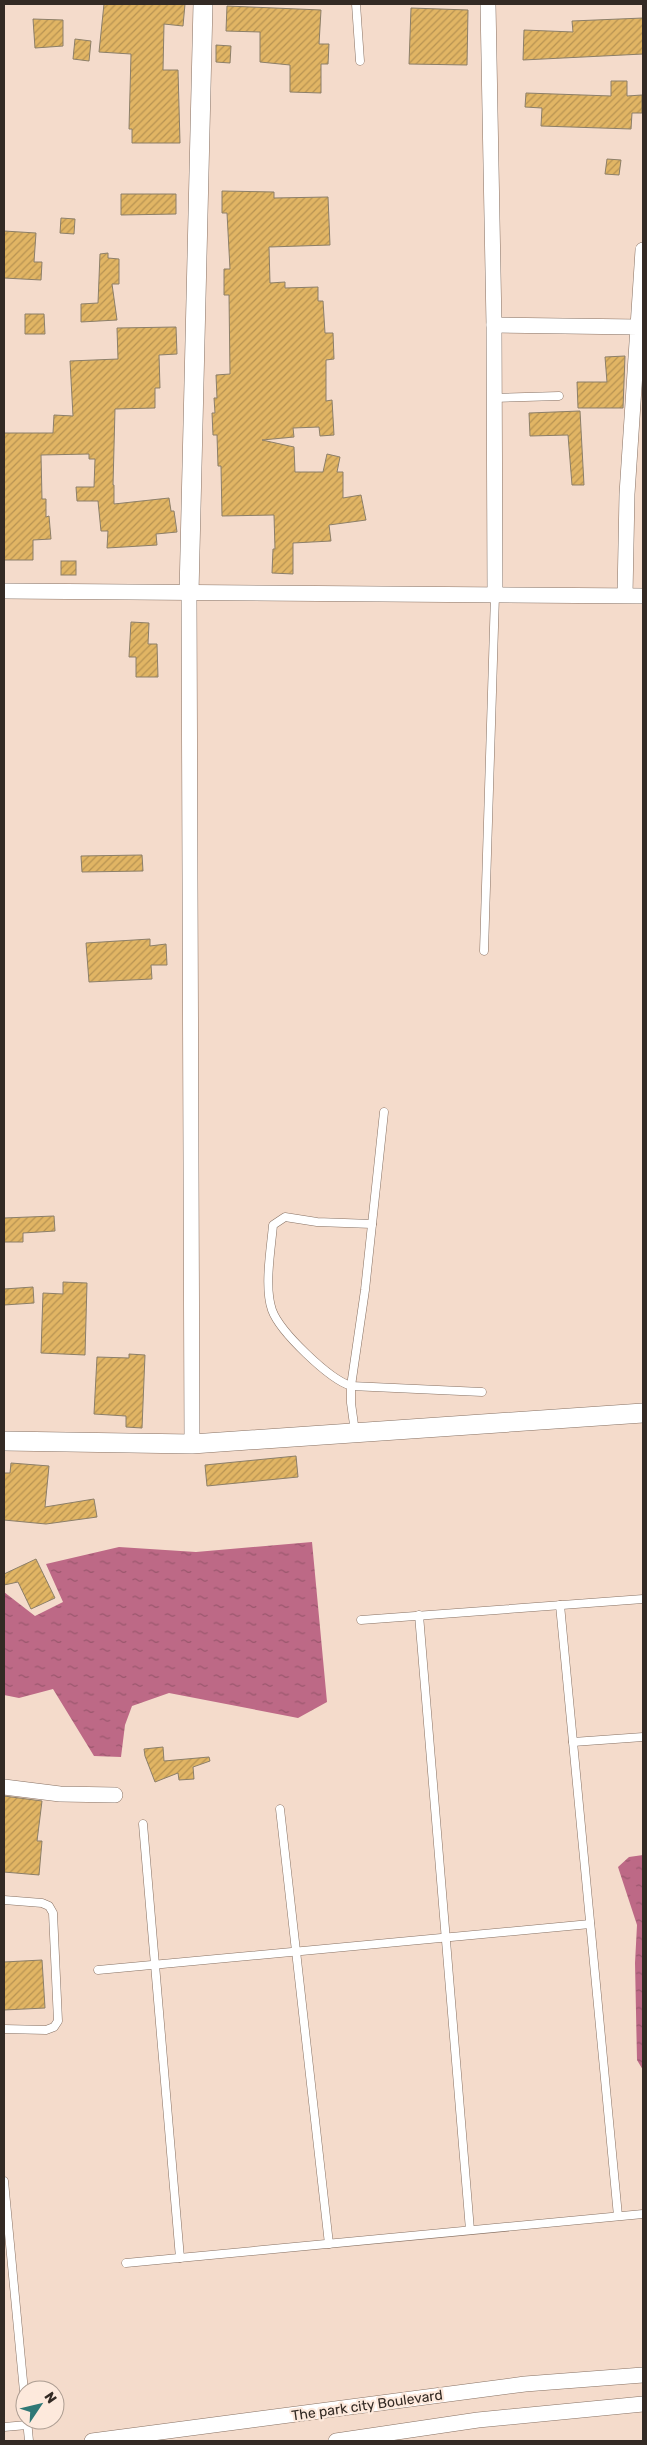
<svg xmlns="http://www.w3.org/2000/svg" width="647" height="2445" viewBox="0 0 647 2445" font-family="Rubik,sans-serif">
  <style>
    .water { fill: url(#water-ripples) }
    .building { fill: url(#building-hatch); stroke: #8c7f69 }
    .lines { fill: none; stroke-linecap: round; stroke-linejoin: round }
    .service-casing { stroke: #877163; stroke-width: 9 }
    .minor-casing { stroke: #877163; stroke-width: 16 }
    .tertiary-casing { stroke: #877163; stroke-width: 20 }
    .service { stroke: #fff; stroke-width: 8 }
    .minor { stroke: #fff; stroke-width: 15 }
    .tertiary { stroke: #fff; stroke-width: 19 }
    .labels { text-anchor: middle; stroke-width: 4.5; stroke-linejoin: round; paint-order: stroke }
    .street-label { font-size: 14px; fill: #332a24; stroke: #fde9dc }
  </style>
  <defs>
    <pattern id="water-ripples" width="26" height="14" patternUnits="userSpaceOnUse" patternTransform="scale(1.25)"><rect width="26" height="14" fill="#bd6986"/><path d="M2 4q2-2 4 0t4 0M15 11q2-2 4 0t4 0" fill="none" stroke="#9a576d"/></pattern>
    <pattern id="building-hatch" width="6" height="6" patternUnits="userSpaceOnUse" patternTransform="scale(1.25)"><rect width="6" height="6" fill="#e1b564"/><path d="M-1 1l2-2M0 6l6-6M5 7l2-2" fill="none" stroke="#b79352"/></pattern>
  </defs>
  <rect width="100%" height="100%" fill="#f4dbcb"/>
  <g class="water">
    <path d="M312,1542L327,1702L298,1718L169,1693L132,1706L125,1725L121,1757L94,1756L53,1689L19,1698L4,1695V1592L35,1616L63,1602L46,1564L119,1547L196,1552Z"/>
    <path d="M643,1855V2070L637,2060L635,1963L637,1925L618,1867L629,1857Z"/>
  </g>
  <g class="building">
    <path d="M104,4H185L183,26L164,24L163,70H178L180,143H132V129H129L131,54L99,52Z"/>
    <path d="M227,6L321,10L319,44H329L328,64H321V93L290,92V65L260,62V32L226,31Z"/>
    <path d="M411,8L468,10L467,65L409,64Z"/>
    <path d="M643,18V54L523,60L524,30L573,32L572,21Z"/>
    <path d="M33,19L63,20V46L35,48Z"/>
    <path d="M75,39L91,41L89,61L73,59Z"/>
    <path d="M216,45L231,46L230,63L216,62Z"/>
    <path d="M611,81H627V96L642,95V113H632L631,129L541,126L542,108L525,107L526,93L611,96Z"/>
    <path d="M607,159L621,160L619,175L605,174Z"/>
    <path d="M222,191L274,192V198L328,197L330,245L269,247L270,283L285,282V288L318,287V301H323L325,333H333L334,359L326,360V401L332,400L334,435L320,436L319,427L293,428L294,437L262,440L294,447L295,472H323L327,454L340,457L337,472H343V498L361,495L366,520L329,525L331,541L293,543V574L272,573L273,549H275L274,515L222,516L221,466H218L217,435H213L212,413H215L214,398H217L216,375L230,374L229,295H224V269H230L227,213H222Z"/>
    <path d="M121,194H176V214L121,215Z"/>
    <path d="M61,218L75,219L74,234L60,233Z"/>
    <path d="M4,231L36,233L34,262H42L41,280L4,278Z"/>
    <path d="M108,253V258L119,259V284H112L117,320L81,322V304L98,303L100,254Z"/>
    <path d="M25,314H44L45,334H25Z"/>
    <path d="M176,327L177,354L159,355L160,388H155V408L115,409L113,485H114V504L169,498L171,511H174L177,532L156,534L157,545L107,548L108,531H101L98,501H77L76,487H94L95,459H89V454L41,455L42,499H46V517L49,516L51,539L33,540V560H4V433H53L54,415L73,416L70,361L118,359L117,328Z"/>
    <path d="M625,356L623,408H578L577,382H607L605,357Z"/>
    <path d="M580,411L584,485H572L568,435L530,436L529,413Z"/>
    <rect x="61" y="561" width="15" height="14"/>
    <path d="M131,622L149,623L148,644H157L158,677H136V657H129Z"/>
    <path d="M142,855L143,871L82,872L81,856Z"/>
    <path d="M150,939V946L166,944L167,965H151L152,979L89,982L86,943Z"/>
    <path d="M54,1216L55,1231L23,1233V1242H4V1218Z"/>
    <path d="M63,1282L87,1283L85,1355L41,1353L43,1293L63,1294Z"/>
    <path d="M33,1287L34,1303L4,1305V1289Z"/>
    <path d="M129,1354L145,1355L142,1428L126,1427V1416L94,1414L97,1357L129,1358Z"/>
    <path d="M296,1456L298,1477L207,1486L205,1465Z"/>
    <path d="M11,1463L49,1466L45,1507L94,1499L97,1517L46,1524L4,1520V1473H10Z"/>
    <path d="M36,1559L55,1598L31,1609L18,1582L4,1585V1574Z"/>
    <path d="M163,1747L164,1761L209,1757L210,1761L193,1767L194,1779L179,1780L178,1773L155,1782L145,1756L144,1749Z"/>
    <path d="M4,1796L42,1801L37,1841H42L39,1875L4,1872Z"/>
    <path d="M42,1960L45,2008L4,2010V1962Z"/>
  </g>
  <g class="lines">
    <g class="service-casing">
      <g id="service">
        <path d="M356,4L360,61"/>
        <path d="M493,398L559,396"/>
        <path d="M484,951L495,595"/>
        <path d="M384,1112L365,1290L351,1386L482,1392"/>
        <path d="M355,1432L351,1403V1386C329,1379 280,1332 272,1310C264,1287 271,1249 273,1225L285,1217L317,1222L372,1224"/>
        <path d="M560,1605L618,2216"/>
        <path d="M419,1615L470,2230"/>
        <path d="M361,1620L643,1599"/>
        <path d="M573,1742L643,1737"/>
        <path d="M280,1809L329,2244"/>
        <path d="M143,1824L180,2258"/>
        <path d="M4,1900L42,1903L49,1906L53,1913L58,2021L54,2027L46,2030L4,2029"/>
        <path d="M98,1970L590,1924"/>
        <path d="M4,2181L25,2402"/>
        <path d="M126,2263L643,2214"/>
        <path d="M27,2420L29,2441"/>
        <path d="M4,2427L27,2425"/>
      </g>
    </g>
    <g class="minor-casing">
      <g id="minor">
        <path d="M488,4L494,325L495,595"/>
        <path d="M494,325L638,327L627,494L625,595"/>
        <path d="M638,327L643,250"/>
        <path d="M4,591L643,596"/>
        <path d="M189,593L192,1444"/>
        <path d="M4,1787L60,1794L115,1795"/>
        <path d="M92,2441L525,2384L643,2375"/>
        <path d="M336,2441L478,2420L643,2404"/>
      </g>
    </g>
    <g class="tertiary-casing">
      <g id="tertiary">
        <path d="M189,593L203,4"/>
        <path d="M4,1441L192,1444L643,1413"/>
      </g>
    </g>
    <use href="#service" class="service"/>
    <use href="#minor" class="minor"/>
    <use href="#tertiary" class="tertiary"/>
  </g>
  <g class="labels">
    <g class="street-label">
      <text transform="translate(367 2405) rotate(-8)" y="5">The park city Boulevard</text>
    </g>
  </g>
  <rect width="647" height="2445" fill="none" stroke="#332a24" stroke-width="10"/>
  <g transform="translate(40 2405) rotate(55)"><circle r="24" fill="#fde9dc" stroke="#ac9d92"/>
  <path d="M0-4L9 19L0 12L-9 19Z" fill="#2f7876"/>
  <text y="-8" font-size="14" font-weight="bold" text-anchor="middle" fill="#332a24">N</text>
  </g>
</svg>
